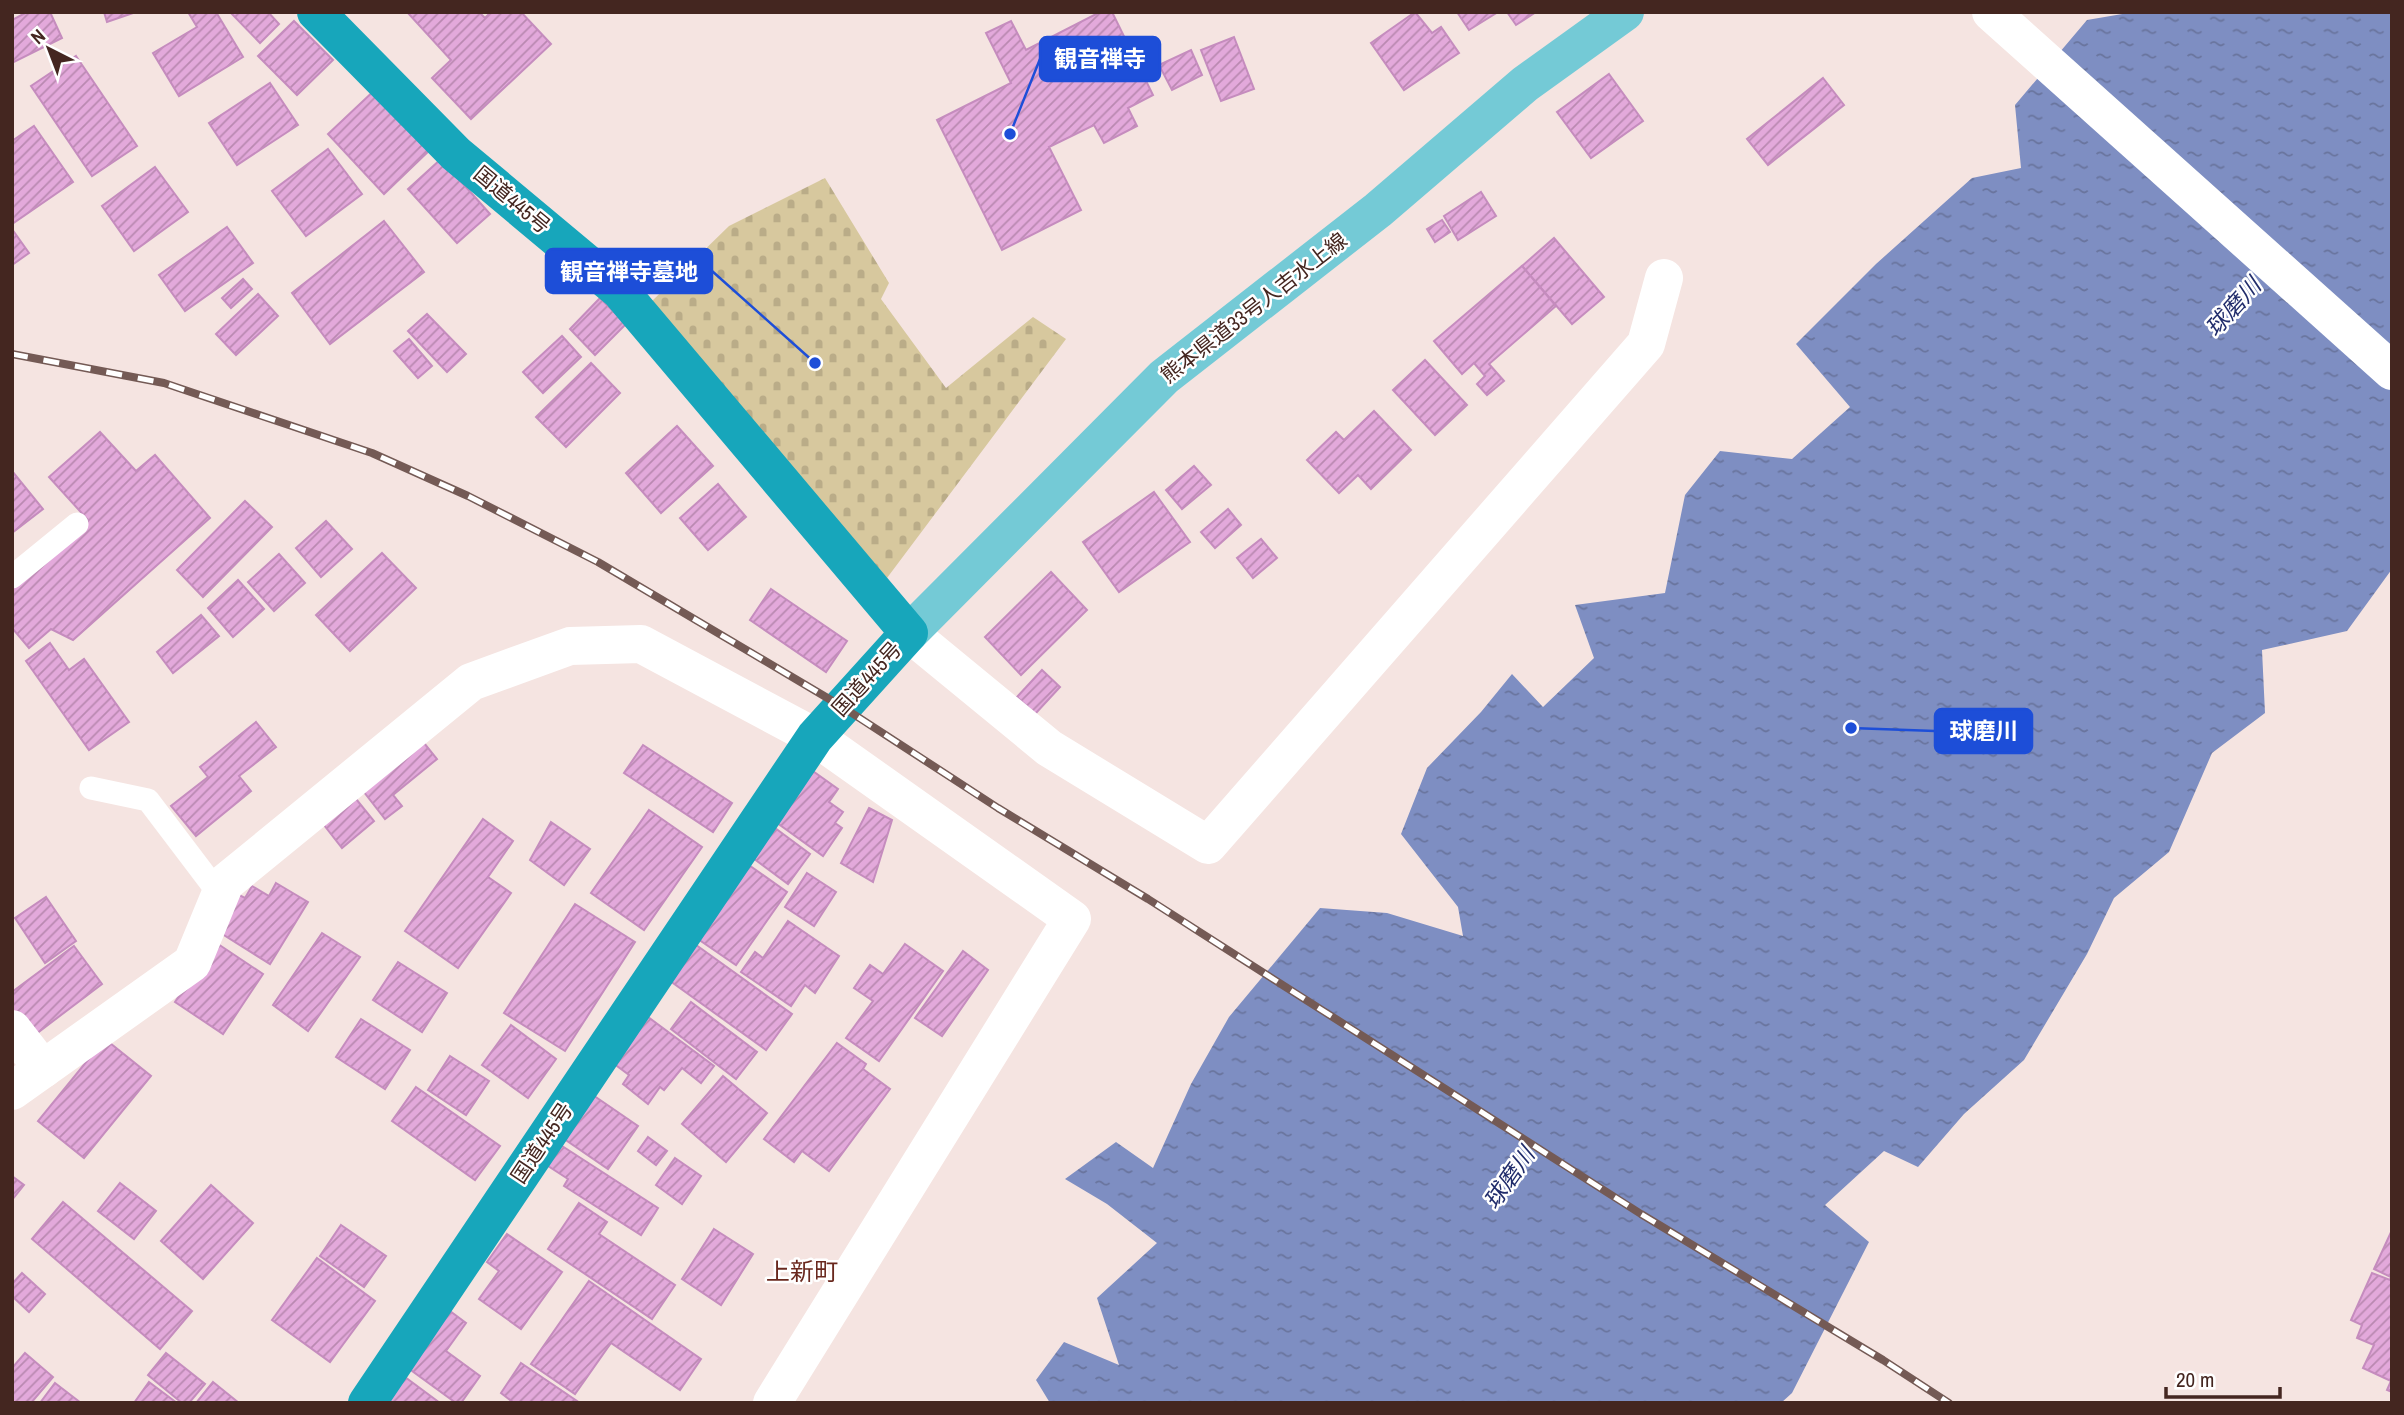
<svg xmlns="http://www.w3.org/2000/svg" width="2404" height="1415" viewBox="0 0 2404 1415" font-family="'Archivo Narrow','Noto Sans JP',sans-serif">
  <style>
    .cemetery { fill: url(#cemetery-stones) }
    .water { fill: url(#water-ripples) }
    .building { fill: url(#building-hatch); stroke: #c58cbe; stroke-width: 2 }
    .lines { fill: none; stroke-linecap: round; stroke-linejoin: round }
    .lane { stroke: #fff; stroke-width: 23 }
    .street { stroke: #fff; stroke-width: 38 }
    .secondary { stroke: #fff; stroke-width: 38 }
    .primary { stroke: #74cad6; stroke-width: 38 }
    .highway { stroke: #17a6bb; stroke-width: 38 }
    .rail-casing { stroke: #745a55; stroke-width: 8 }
    .rail { stroke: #fff; stroke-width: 5; stroke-dasharray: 16; stroke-linecap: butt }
    .labels { text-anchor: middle; stroke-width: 5; stroke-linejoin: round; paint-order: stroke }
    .street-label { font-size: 21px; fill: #442620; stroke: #fff }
    .water-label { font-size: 23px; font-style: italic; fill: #202c6b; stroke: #fff }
    .quarter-label { font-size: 24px; fill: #69281e; stroke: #fff }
    .leader { fill: none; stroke: #1d4ed8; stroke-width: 2.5 }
    .callout-dot { fill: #1d4ed8; stroke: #fff; stroke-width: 2.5 }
    .callout { fill: #1d4ed8; stroke: #1d4ed8; stroke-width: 2.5 }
    .callout-label { font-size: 23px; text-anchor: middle; font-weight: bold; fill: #fff }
  </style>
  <defs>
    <pattern id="cemetery-stones" width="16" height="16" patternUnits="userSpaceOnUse" patternTransform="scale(1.75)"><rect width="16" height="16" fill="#d7c89e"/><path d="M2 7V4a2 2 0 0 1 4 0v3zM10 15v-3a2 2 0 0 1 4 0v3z" fill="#baac88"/></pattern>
    <pattern id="water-ripples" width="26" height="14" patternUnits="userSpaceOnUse" patternTransform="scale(1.75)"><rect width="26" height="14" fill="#7e8ec2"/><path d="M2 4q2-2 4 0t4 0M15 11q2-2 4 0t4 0" fill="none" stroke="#69749d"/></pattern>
    <pattern id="building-hatch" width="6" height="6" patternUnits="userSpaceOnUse" patternTransform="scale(1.75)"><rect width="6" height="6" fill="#e3a9db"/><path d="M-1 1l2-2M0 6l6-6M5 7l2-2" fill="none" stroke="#ba89b1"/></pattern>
  </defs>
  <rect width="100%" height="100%" fill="#f5e4e1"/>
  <path class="cemetery" d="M825,178L889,283L881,299L946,388L1033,317L1066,339L887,578L651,302L729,226Z"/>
  <path class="water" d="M2134,12H2392V569L2347,631L2262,650L2265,713L2212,753L2169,852L2114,898L2087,954L2024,1060L1964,1114L1918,1167L1884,1151L1825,1205L1869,1242L1792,1393L1781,1403H1050L1036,1380L1064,1342L1119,1365L1097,1298L1157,1243L1107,1204L1065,1179L1116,1142L1153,1168L1191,1084L1229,1017L1320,908L1387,913L1463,936L1458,907L1401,834L1427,768L1481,712L1512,674L1543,707L1594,658L1575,605L1665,593L1685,495L1720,451L1792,459L1850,407L1796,344L1876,264L1972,178L2021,168L2015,105L2087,20Z"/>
  <g class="building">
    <path d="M27,12H50L62,38L12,63V20Z"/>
    <path d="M104,12H136L107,22Z"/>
    <path d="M188,12H216L243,57L179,96L153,53L197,27Z"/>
    <path d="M230,12H268L279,24L260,43Z"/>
    <path d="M407,12H479L485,18L491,12H521L551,44L471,119L432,78L451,60Z"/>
    <path d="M1100,12H1112L1153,95L1128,108L1137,126L1104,143L1094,125L1049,147L1081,210L1002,250L937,120L1011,83L986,33L1011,21L1026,50Z"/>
    <path d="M1415,12L1432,33L1441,27L1459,53L1404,90L1371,43Z"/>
    <path d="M1457,12H1498L1469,30Z"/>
    <path d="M1507,12H1536L1516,25Z"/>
    <path d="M294,21L333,60L297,95L258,56Z"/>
    <path d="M1234,37L1254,89L1221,101L1201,50Z"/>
    <path d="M1191,50L1202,75L1172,90L1159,65Z"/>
    <path d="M76,56L137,146L92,176L31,86Z"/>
    <path d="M1609,74L1643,121L1591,158L1557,112Z"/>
    <path d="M1823,78L1844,105L1768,165L1747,139Z"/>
    <path d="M270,83L298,125L237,165L209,123Z"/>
    <path d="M378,87L433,147L384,194L328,134Z"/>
    <path d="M34,126L73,182L12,224V141Z"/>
    <path d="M328,149L362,194L306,236L272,191Z"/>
    <path d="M441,159L490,214L457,243L408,189Z"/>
    <path d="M155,167L188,212L134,251L102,206Z"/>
    <path d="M1481,192L1496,216L1458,240L1444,216Z"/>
    <path d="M1442,220L1450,232L1435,242L1427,229Z"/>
    <path d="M384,221L424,272L330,344L292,293Z"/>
    <path d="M227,227L253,263L185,311L159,275Z"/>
    <path d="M12,229L29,253L12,265Z"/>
    <path d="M1554,238L1604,297L1572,324L1522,266Z"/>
    <path d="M1522,266L1556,306L1489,364L1504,381L1487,395L1477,384L1485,376L1474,363L1462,374L1434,341Z"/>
    <path d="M243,279L252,289L231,308L222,298Z"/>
    <path d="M258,294L278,316L236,355L216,334Z"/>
    <path d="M600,298L626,324L595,355L570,329Z"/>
    <path d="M427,314L466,354L447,372L408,331Z"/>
    <path d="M562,336L581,357L543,393L523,372Z"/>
    <path d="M409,339L432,366L418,378L394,351Z"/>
    <path d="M1425,360L1467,405L1435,435L1393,390Z"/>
    <path d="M591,363L620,393L566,447L536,417Z"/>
    <path d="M1374,411L1411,450L1371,489L1358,475L1339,493L1307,460L1336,432L1344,440Z"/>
    <path d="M677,426L713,466L661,513L626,473Z"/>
    <path d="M100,432L136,471L155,455L210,518L73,640L51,629L29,648L12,628V588L88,520L49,477Z"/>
    <path d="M1194,466L1211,485L1182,509L1166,490Z"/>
    <path d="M12,471L43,509L12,533Z"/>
    <path d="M718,484L746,517L708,550L680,518Z"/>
    <path d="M1154,492L1190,542L1119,592L1083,542Z"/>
    <path d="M245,501L272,527L203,597L177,570Z"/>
    <path d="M1228,509L1241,525L1215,548L1201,532Z"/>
    <path d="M326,521L352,549L321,577L296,548Z"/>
    <path d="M1261,539L1277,558L1253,578L1237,558Z"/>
    <path d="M382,553L416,588L350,651L316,615Z"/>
    <path d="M279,554L305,583L274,611L248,582Z"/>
    <path d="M1051,572L1087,610L1021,675L985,637Z"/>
    <path d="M238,580L264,609L233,637L208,608Z"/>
    <path d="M771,589L847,641L826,672L750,620Z"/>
    <path d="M201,615L219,636L173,673L157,652Z"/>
    <path d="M50,643L69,670L84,659L129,722L89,750L26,661Z"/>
    <path d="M1042,670L1060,687L1035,714L1017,697Z"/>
    <path d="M256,722L276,747L239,776L251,791L196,836L171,806L208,777L200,767Z"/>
    <path d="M420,738L437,759L393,795L402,806L385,819L360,787Z"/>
    <path d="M643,745L732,803L713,832L624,773Z"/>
    <path d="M810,769L838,789L829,802L843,812L835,823L842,828L823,856L773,820Z"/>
    <path d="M352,794L374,821L342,848L320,820Z"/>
    <path d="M869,808L892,820L873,882L841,863Z"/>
    <path d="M649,810L702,847L644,930L591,893Z"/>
    <path d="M483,819L513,841L488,877L511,893L458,968L405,931Z"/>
    <path d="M551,822L590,849L564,885L530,860Z"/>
    <path d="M771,825L810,854L788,884L749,855Z"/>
    <path d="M746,863L787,892L736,965L695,937Z"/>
    <path d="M807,873L836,892L814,926L785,907Z"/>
    <path d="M276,883L308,902L270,964L211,927L233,892L245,898L252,886L269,896Z"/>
    <path d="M46,897L76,941L45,963L15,918Z"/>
    <path d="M575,904L635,942L565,1051L504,1013Z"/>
    <path d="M788,921L839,956L815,993L805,985L791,1006L741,972L755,952L763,958Z"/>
    <path d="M322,933L360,957L308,1031L273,1005Z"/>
    <path d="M215,942L263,974L223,1034L175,1002Z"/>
    <path d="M692,942L792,1014L766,1050L666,978Z"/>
    <path d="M905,944L943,971L879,1061L846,1038L873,1001L854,988L870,965L883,974Z"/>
    <path d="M74,946L102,984L32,1037L12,1011V992Z"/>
    <path d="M963,951L988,970L942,1036L915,1018Z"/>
    <path d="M398,962L447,993L422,1032L373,1000Z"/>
    <path d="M691,1002L757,1052L736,1079L671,1029Z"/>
    <path d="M644,1014L714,1066L701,1083L682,1068L664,1090L660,1087L648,1104L623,1084L629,1075L609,1060Z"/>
    <path d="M361,1019L410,1050L385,1089L336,1057Z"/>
    <path d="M511,1025L556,1059L528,1098L482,1065Z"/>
    <path d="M105,1039L151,1076L84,1158L38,1121Z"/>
    <path d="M837,1043L866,1064L863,1069L890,1089L829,1171L802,1151L794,1162L764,1139Z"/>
    <path d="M450,1056L489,1081L466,1115L428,1090Z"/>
    <path d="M723,1076L767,1113L726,1162L682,1124Z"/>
    <path d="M416,1087L500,1146L475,1180L392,1121Z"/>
    <path d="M587,1091L638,1126L608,1169L557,1134Z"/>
    <path d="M648,1137L667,1151L656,1165L638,1151Z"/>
    <path d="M559,1144L658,1208L641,1235L564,1186L568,1179L545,1164Z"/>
    <path d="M675,1158L701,1176L682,1204L656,1185Z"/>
    <path d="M12,1176L24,1185L12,1200Z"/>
    <path d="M120,1183L156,1211L134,1239L98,1211Z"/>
    <path d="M211,1185L253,1223L203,1279L161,1241Z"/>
    <path d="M63,1202L192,1311L160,1349L32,1239Z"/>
    <path d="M579,1203L607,1222L599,1234L675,1285L652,1319L548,1249Z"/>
    <path d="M341,1225L386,1256L364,1287L320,1256Z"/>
    <path d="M714,1229L753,1254L721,1305L682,1279Z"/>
    <path d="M2392,1230V1392L2387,1390L2391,1381L2363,1368L2374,1345L2357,1338L2362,1325L2351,1320L2372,1273L2390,1280L2391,1277L2374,1269Z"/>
    <path d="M507,1234L562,1272L521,1329L479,1299L499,1271L487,1262Z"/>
    <path d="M317,1258L375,1301L330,1362L272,1320Z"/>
    <path d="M22,1273L45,1294L29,1312L12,1296V1284Z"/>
    <path d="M589,1281L701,1359L680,1390L611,1343L575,1394L531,1364Z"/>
    <path d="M450,1311L466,1323L446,1351L480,1376L461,1403H456L408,1368Z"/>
    <path d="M25,1353L53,1377L31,1403H12V1368Z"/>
    <path d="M166,1353L205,1384L189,1403H182L148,1375Z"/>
    <path d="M521,1363L580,1403H514L501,1393Z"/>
    <path d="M405,1377L440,1403H387Z"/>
    <path d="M149,1382L177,1403H134Z"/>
    <path d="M213,1382L239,1403H196Z"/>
    <path d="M55,1383L81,1403H40Z"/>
  </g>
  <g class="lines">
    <g class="lane">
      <path d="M12,577L77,524"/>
      <path d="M91,788L148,800L220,895"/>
    </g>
    <g class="street">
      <path d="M909,633L1049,748L1208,845L1646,344L1664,278"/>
      <path d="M12,1029L43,1069"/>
      <path d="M12,1091L192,963L225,883L471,682L570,646L641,644L815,737L1072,919L772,1403"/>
    </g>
    <path class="secondary" d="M1991,12L2392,371"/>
    <path class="primary" d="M909,633L1164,377L1378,210L1525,84L1625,12"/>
    <path class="highway" d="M316,12L456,154L620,291L909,633L815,737L367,1403"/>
    <g class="rail-casing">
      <path id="rail" d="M12,354L164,383L372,453L468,496L598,562L841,706L998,808L1148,899L1641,1214L1883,1360L1949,1403"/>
    </g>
    <use href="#rail" class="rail"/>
  </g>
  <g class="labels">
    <g class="street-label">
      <text transform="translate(512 200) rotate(40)" y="7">国道445号</text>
      <text transform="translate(1254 308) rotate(-38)" y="7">熊本県道33号人吉水上線</text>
      <text transform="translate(867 679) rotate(-48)" y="7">国道445号</text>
      <text transform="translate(542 1143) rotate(-56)" y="7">国道445号</text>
    </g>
    <g class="water-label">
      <text transform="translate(2233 307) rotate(-48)" y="8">球磨川</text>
      <text transform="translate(1509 1178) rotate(-55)" y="8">球磨川</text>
    </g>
    <g class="quarter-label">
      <text x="802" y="1280">上新町</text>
    </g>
  </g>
  <path class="leader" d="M1010 134L1040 59M815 363L712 271M1851 728L1935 731"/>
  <g class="callout-dot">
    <circle cx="1010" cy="134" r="7"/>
    <circle cx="815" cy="363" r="7"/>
    <circle cx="1851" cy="728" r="7"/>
  </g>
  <g class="callout">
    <rect x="1040" y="37" width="120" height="44" rx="7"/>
    <rect x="546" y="249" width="166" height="44" rx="7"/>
    <rect x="1935" y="709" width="97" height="44" rx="7"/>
  </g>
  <g class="callout-label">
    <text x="1100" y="67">観音禅寺</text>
    <text x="629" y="280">観音禅寺墓地</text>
    <text x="1984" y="739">球磨川</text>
  </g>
  <rect width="2404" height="1415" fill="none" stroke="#442620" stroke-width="28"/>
  <g transform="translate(49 49) rotate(318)" stroke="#ffffff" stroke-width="5" paint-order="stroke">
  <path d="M0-5L12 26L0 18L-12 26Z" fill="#442620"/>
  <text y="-10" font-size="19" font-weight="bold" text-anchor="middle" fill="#442620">N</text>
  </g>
  <path d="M2166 1387v10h114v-10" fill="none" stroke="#442620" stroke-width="3.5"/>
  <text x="2176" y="1387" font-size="21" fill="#442620" stroke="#ffffff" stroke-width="5" paint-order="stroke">20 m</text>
</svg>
